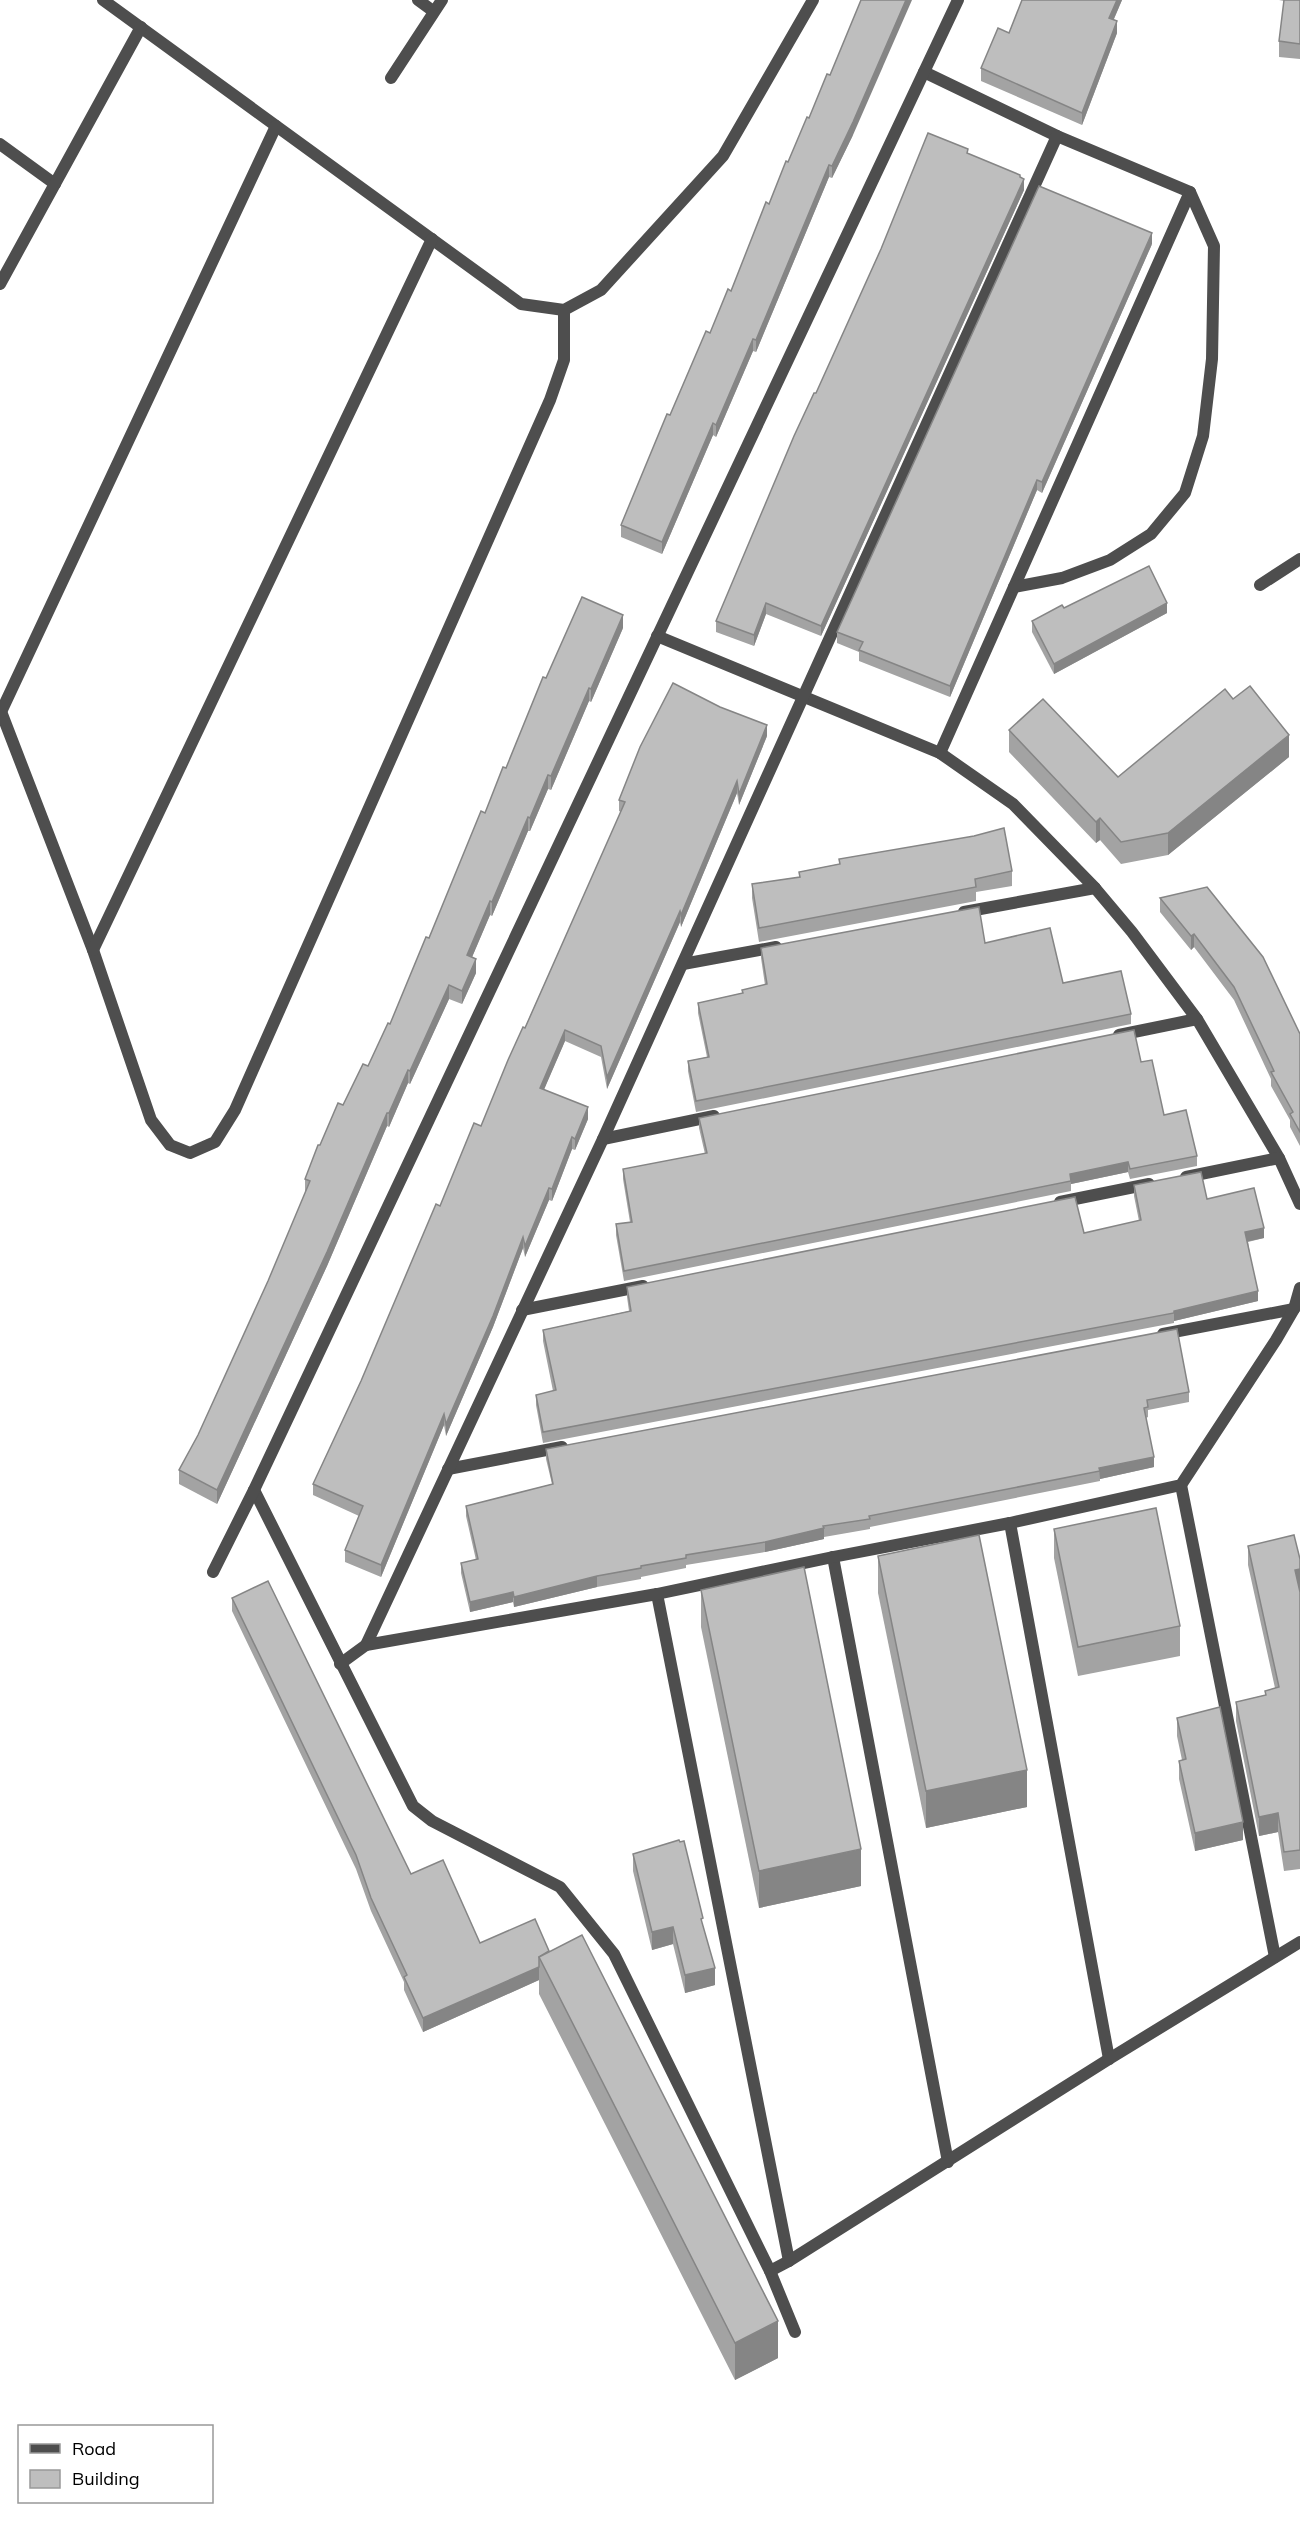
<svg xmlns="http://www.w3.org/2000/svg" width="1300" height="2521" viewBox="0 0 1300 2521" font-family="Mulish,sans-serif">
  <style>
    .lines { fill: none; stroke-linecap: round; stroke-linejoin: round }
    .street { stroke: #4e4e4e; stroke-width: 12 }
    .wall { fill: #a3a3a3 }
    .shaded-wall { fill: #858585 }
    .building { fill: #bebebe; stroke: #858585; stroke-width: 1.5 }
  </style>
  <rect width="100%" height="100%" fill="#fff"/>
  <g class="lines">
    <g class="street">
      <path d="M103,0L521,304L564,310L601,290L723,156L813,0"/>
      <path d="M418,0L433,11"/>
      <path d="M924,72L1057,136L1190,192L940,753"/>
      <path d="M391,78L442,0"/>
      <path d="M0,144L55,184"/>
      <path d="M0,284L141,27"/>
      <path d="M1260,585L1300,559"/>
      <path d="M1014,587L1062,578L1110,560L1151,534L1185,493L1203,436L1212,359L1214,246L1190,192"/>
      <path d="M657,636L940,753L1013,804L1095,888L1132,932L1197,1019L1279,1158L1300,1204"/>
      <path d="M0,709L93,950L151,1120L170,1145L190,1153L215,1142L235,1110L550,400L564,360V310"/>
      <path d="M1,712L276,126"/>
      <path d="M964,912L1095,888"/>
      <path d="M93,950L432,239"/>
      <path d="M683,964L776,947"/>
      <path d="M1119,1035L1197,1019"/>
      <path d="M603,1139L714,1116"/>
      <path d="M1186,1177L1279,1158"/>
      <path d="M1060,1202L1149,1184"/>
      <path d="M522,1310L643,1286"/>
      <path d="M1163,1334L1294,1309"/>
      <path d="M448,1469L562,1447"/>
      <path d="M1181,1485L1275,1957"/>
      <path d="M254,1490L413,1806L432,1821L560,1887L614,1954L770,2271L795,2332"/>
      <path d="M1010,1523L1109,2059"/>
      <path d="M833,1557L948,2162"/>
      <path d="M213,1572L254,1490L958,0"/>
      <path d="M657,1594L789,2261"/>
      <path d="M366,1645L603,1139L1057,136"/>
      <path d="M340,1664L366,1645L657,1594L833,1557L1010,1523L1181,1485L1276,1340L1294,1309L1300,1288"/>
      <path d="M770,2271L789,2261L1109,2059L1300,1942"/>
    </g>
  </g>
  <g class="wall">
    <path d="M1022,0H1122L1114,19L1117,33L1082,125L981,81V68L1009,33Z"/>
    <path d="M1279,0H1300V59L1279,57V41L1284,1Z"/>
    <path d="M853,135L832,178L829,177L756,352L753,351L716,437L713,435L662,554L621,537V525L670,415L731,291L788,162Z"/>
    <path d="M968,154L1020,178L1024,190L821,636L766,614L754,646L716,632V621L816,393Z"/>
    <path d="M1152,244L1042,493L1037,490L950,697L859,661V652L837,643V632Z"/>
    <path d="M1064,608L1167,613L1054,674L1032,632V621Z"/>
    <path d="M623,628L591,702L589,701L551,790L548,789L530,831H528L492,916L490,915L472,957L476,973L462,1004L449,999L410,1084L408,1083L389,1127L387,1126L327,1266L217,1504L179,1484V1470L198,1435L268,1281L306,1193L305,1192V1179L320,1145L343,1105L368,1066L390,1024L485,813L506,768L546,678Z"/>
    <path d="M1233,699L1289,757L1168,855L1121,864L1100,840L1096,843L1009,752V730L1118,777Z"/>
    <path d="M767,736L739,805L737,793L681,927L680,922L607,1089L601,1057L565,1041L544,1089L588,1119L575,1150L572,1149L552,1201L549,1200L525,1257L523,1248L493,1327L446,1436L444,1425L381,1577L345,1562V1550L359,1516L313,1495V1484L361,1381L440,1206L481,1126L621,812L619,811V800Z"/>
    <path d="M839,859L1012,871V886L976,892V901L759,942L752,898V884L799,877V872L839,864Z"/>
    <path d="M1160,898L1300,1034V1146L1290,1127V1120L1271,1086V1079L1234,1000L1194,947L1191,950L1160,912Z"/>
    <path d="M985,943L1063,983L1131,1014V1024L696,1112L688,1071V1061L707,1057L698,1013V1003L742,993V990L765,985L761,958V948Z"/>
    <path d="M1141,1062L1164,1115L1197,1156V1166L1130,1179L1128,1172L1071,1184V1191L624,1281L616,1235V1224L630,1222L623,1179V1169L705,1154L699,1128V1118Z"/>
    <path d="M1134,1185L1207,1199L1264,1238L1248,1242L1258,1301L1174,1321V1323L543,1443L536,1405V1395L553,1391L543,1341V1330L629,1311L627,1297V1287L1084,1233L1139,1221L1134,1196Z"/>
    <path d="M1189,1392V1402L1148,1410V1417L1146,1418L1154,1467L1100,1479V1481L870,1527V1529L824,1537V1539L765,1552L686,1565V1568L641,1577V1579L597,1587L514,1607L513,1602L470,1612L461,1573V1563L476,1560L466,1516V1506L552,1484L546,1459V1449Z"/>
    <path d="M1054,1529L1180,1626V1656L1078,1676L1054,1558Z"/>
    <path d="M1248,1546L1300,1559V1588H1299L1300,1592V1869L1284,1871L1278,1832L1259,1836L1236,1721V1702L1265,1695V1691L1275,1688L1248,1565Z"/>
    <path d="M878,1556L1027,1807L926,1828L878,1593Z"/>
    <path d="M701,1590L861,1886L759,1908L701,1627Z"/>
    <path d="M232,1598L411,1874L480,1943L549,1951L778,2358L735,2380L539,1994V1980L423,2032L404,1990V1982L371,1911L356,1869L232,1611Z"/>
    <path d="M1177,1718L1243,1840L1195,1851L1179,1779V1761L1182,1760L1177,1736Z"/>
    <path d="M633,1854L703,1926L715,1985L685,1993L673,1944L652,1950L633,1871Z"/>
  </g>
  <g class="shaded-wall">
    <path d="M906,0H912L853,135L832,178V166Z"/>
    <path d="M1117,0H1122L1109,30V18Z"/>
    <path d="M1117,21V33L1082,125V113Z"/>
    <path d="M829,165V177L756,352V340Z"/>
    <path d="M1020,175V186L1024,179V190L821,636V626Z"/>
    <path d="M1152,233V244L1042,493V482Z"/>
    <path d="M753,339V351L716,437V425Z"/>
    <path d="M713,423V435L662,554V542Z"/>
    <path d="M1037,480V490L950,697V686Z"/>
    <path d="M766,603V614L754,646V635Z"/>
    <path d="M1167,603V613L1054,674V664Z"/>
    <path d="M623,615V628L591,702V689Z"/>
    <path d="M589,688V701L551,790V776Z"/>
    <path d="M767,725V736L739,805V794Z"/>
    <path d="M1289,735V757L1168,855V833Z"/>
    <path d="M548,775V789L530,831V818Z"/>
    <path d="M737,781V793L681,927V915Z"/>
    <path d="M528,817V831L492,916V902Z"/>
    <path d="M1100,818V840L1096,843V822Z"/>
    <path d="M490,901V915L467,969V955Z"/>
    <path d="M680,911V922L607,1089V1077Z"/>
    <path d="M1194,934V947L1191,950V936Z"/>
    <path d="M476,959V973L462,1004V991Z"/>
    <path d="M449,985V999L410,1084V1071Z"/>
    <path d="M565,1030V1041L540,1099V1088Z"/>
    <path d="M408,1070V1083L389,1127V1113Z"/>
    <path d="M588,1107V1119L575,1150V1139Z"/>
    <path d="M387,1113V1126L327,1266L217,1504V1490Z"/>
    <path d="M572,1137V1149L552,1201V1189Z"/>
    <path d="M1128,1162V1172L1071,1184L1070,1174Z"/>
    <path d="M549,1188V1200L525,1257V1246Z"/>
    <path d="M1264,1228V1238L1245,1242V1232Z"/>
    <path d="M523,1237V1248L493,1327L446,1436V1424Z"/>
    <path d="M1258,1291V1301L1174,1321V1311Z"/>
    <path d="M444,1414V1425L381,1577V1565Z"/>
    <path d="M1154,1457V1467L1100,1479L1099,1468Z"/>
    <path d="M824,1528V1539L765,1552V1542Z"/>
    <path d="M1300,1569V1588L1295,1589V1570Z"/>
    <path d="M597,1576V1587L514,1607V1597Z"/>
    <path d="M513,1592V1602L470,1612V1602Z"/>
    <path d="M1027,1770V1807L926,1828V1791Z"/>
    <path d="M1278,1813V1832L1259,1836V1817Z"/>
    <path d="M1243,1822V1840L1195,1851V1833Z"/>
    <path d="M861,1849V1886L759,1908V1871Z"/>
    <path d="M673,1927V1944L652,1950V1932Z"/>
    <path d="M539,1967V1980L423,2032V2018Z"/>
    <path d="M715,1968V1985L685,1993V1975Z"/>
    <path d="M778,2321V2358L735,2380V2343Z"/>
  </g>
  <g class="building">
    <path d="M861,0H906L853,122L832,166L829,165L756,340L753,339L716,425L713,423L662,542L621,525L667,414L670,415L706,331L710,333L728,289L731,291L766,202L769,204L786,161L788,162L807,117L809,118L827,74L830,75Z"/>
    <path d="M1022,0H1117L1109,18L1117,21L1082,113L981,68L998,28L1009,33Z"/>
    <path d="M1284,0H1300V44L1279,41Z"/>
    <path d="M928,133L968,149L967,153L1020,175V177L1024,179L821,626L766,603L754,635L716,621L794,436L814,393H816L881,249Z"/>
    <path d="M1039,186L1152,233L1042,482L1037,480L950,686L859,650L863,642L837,632Z"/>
    <path d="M1149,566L1167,603L1054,664L1032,621L1062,605L1064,608Z"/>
    <path d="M582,597L623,615L591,689L589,688L551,776L548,775L530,818L528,817L492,902L490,901L467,955L476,959L462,991L449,985L410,1071L408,1070L389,1113H387L327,1252L217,1490L179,1470L198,1435L268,1281L310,1181L305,1179L318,1145H320L338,1103L343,1105L363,1064L368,1066L388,1023L390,1024L426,937L429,938L481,811L485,813L503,767L506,768L543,677L546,678Z"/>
    <path d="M673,683L720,707L767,725L739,794L737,781L681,915L680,911L607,1077L601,1046L565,1030L540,1088L588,1107L575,1139L572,1137L552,1189L549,1188L525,1246L523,1237L493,1316L446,1424L444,1414L381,1565L345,1550L363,1506L313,1484L361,1381L436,1204L440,1206L474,1123L481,1126L508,1060L523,1027L525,1028L625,802L619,800L640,747Z"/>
    <path d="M1250,686L1289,735L1168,833L1121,842L1100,818L1096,822L1009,730L1043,699L1118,777L1225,689L1233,699Z"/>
    <path d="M1004,828L1012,871L975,879L976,887L759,928L752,884L800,877L799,872L840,864L839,859L974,836Z"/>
    <path d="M1207,887L1263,957L1300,1034V1132L1290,1114L1293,1112L1271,1072L1274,1071L1234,987L1194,934L1191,936L1160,898Z"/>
    <path d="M979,907L985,943L1050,928L1063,983L1121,971L1131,1014L696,1101L688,1061L709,1057L698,1003L743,993L742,990L767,984L761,948Z"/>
    <path d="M1134,1030L1141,1062L1152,1060L1164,1115L1186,1110L1197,1156L1130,1169L1128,1162L1070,1174L1071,1181L624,1271L616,1224L632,1222L623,1169L707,1153L699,1118Z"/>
    <path d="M1201,1172L1207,1199L1254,1188L1264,1228L1245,1232L1258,1291L1174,1311V1313L543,1432L536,1395L556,1390L543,1330L631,1311L627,1287L1075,1197L1084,1233L1141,1220L1134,1185Z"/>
    <path d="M1177,1329L1189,1392L1147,1400L1148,1407L1144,1408L1154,1457L1099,1468L1100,1471L869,1516L870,1519L823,1526L824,1528L765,1542L686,1555V1558L641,1566V1568L597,1576L514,1597L513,1592L470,1602L461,1563L478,1559L466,1506L553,1484L546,1449Z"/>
    <path d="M1156,1508L1180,1626L1078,1647L1054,1529Z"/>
    <path d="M979,1535L1027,1770L926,1791L878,1556Z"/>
    <path d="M1294,1535L1300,1559V1569L1295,1570L1300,1592V1850L1284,1852L1278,1813L1259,1817L1236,1702L1266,1695L1265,1691L1279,1687L1248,1546Z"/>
    <path d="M804,1567L861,1849L759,1871L701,1590Z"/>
    <path d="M268,1581L411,1874L443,1860L480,1943L535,1919L549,1951L539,1957V1967L423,2018L404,1977L407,1975L371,1898L356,1855L232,1598Z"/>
    <path d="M1220,1707L1243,1822L1195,1833L1179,1761L1186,1759L1177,1718Z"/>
    <path d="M679,1840L680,1842L684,1841L703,1918L701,1919L715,1968L685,1975L673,1927L652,1932L633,1854Z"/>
    <path d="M582,1935L778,2321L735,2343L539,1957Z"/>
  </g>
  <rect x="18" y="2425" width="195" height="78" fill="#ffffff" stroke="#999999" stroke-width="1.5"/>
  <rect x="30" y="2444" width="30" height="9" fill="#4e4e4e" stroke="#999999" stroke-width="1.5"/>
  <text x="72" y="2455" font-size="18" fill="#000000">Road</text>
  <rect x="30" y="2470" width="30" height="18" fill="#bebebe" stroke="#999999" stroke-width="1.5"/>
  <text x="72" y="2485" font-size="18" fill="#000000">Building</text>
</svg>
